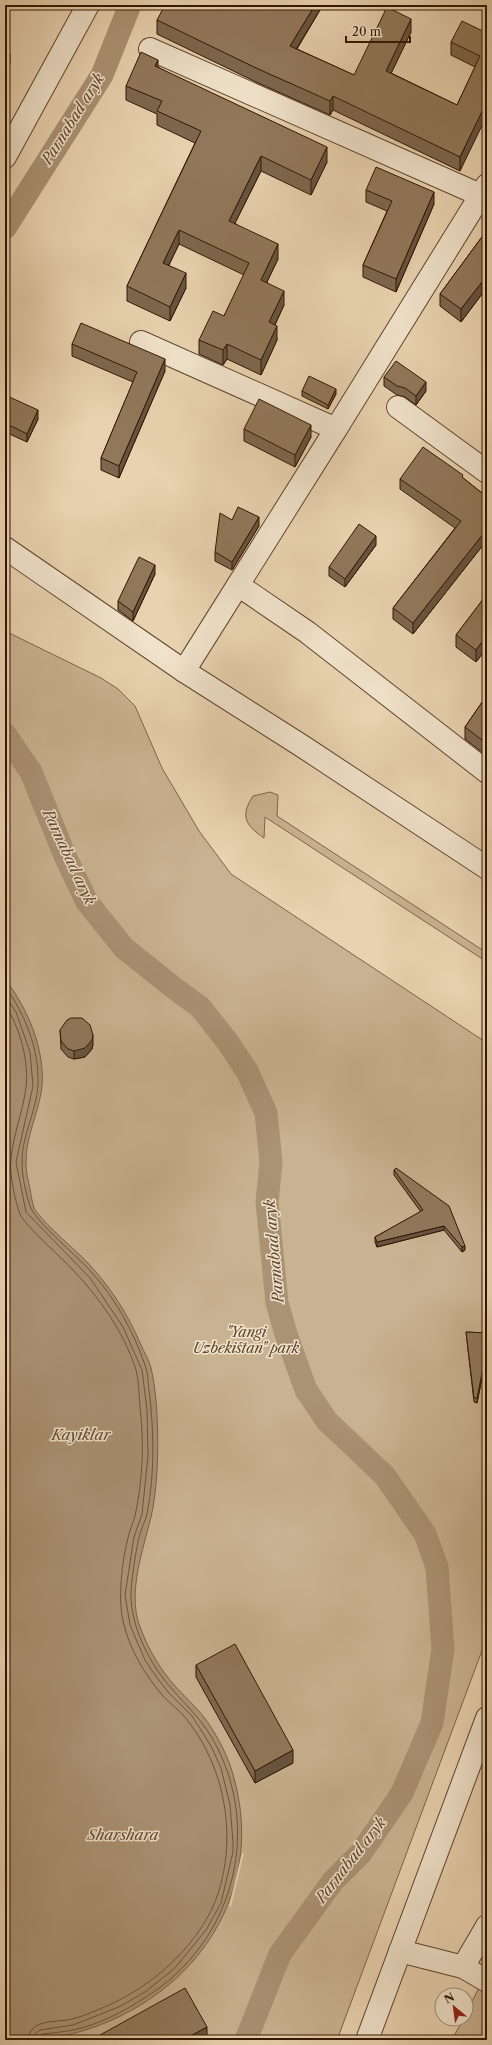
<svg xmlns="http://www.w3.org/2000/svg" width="492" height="2045" viewBox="0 0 492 2045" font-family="'Libre Caslon Text',serif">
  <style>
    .green { fill: #c9b291; stroke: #7e6449 }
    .water { fill: #aa9274; stroke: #7a6046 }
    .pier { fill: #e8d2af }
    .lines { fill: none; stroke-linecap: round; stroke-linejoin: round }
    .shore { stroke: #6e543a; stroke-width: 1 }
    .canal { stroke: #aa9274; stroke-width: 23 }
    .minor-casing { stroke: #60452c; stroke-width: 24 }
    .minor { stroke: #f0e2cb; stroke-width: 22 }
    .wall { fill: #7d674e; stroke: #321601 }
    .shaded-wall { fill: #665440; stroke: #321601 }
    .building { fill: #91785b; stroke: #321601 }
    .labels { text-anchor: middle; stroke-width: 3; stroke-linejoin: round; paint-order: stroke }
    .park-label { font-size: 14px; font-style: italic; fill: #5f452c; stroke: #f0e2cb }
    .water-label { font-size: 15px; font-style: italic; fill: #62482f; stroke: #f0e2cb }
  </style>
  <rect width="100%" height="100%" fill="#e8d2af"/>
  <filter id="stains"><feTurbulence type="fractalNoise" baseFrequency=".005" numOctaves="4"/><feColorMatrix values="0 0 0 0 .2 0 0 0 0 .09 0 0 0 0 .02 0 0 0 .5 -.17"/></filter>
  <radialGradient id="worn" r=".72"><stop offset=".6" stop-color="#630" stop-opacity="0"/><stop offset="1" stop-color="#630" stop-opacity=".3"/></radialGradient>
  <g class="green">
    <path d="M5,631L101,678L118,689L135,706L162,768L199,831L231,874L487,1043V1637L337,2040H5Z"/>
    <path d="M270,792L278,795L277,816L487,953V962L265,817L264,838C245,825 240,816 253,796Z"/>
    <path d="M487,1972V2040H452L463,2019H466V2013Z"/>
  </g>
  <path class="water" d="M5,979C28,1009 45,1049 42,1087C39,1112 25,1138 26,1163C26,1171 28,1181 30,1189C31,1194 32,1202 34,1208C39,1218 69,1245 79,1254C106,1280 126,1310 141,1345C144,1352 149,1360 151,1368C160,1405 160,1480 151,1517C143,1550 128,1591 139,1624C147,1647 159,1668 175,1686C182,1694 190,1701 197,1709C211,1724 223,1746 230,1765C267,1873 213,1975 112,2020C80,2034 41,2044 5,2038Z"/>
  <path class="pier" d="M242,1853H244L231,1907L229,1906Z"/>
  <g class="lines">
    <g class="shore">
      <path d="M5,986C25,1015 39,1048 38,1084C37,1111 21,1137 22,1163C22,1177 26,1193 30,1206C35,1222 80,1258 93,1274C116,1299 134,1333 145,1365C148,1373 148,1382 149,1390C154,1430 155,1473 147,1514C145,1522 141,1529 139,1537C136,1550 130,1587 131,1599C133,1631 150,1664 171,1688C189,1709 204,1721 217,1747C262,1836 231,1944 146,1997C125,2011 98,2025 73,2030C63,2032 52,2033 42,2034L39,2040"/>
      <path d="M5,995L16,1012L30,1052L33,1086L16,1162L26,1212L90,1278L123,1327L142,1370L147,1410L148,1456L142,1514L134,1537L125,1595L130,1625L145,1660L155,1675L168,1692L192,1716L211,1746L221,1768L230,1805L233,1842V1852L221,1903L206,1930L175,1968L145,1992L121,2006L73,2025L40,2030L35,2034L34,2040"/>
      <path d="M5,1005C20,1027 29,1061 26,1087C23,1112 13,1135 11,1159C9,1173 15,1201 20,1214C25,1225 52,1249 62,1259C93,1289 123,1328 136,1370C139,1381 139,1395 140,1407C144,1441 143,1477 136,1511C135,1519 131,1526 129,1534C122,1560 117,1600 124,1625C130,1650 146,1676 162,1695C170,1704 181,1711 188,1721C227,1771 238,1843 215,1902C194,1952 145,1992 95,2011C88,2014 80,2017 72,2019C55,2023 30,2018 28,2040"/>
    </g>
    <g class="canal">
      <path d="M5,228L102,75L130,5"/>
      <path d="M5,734L31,772L65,856L87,902L124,948L174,988L200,1007L227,1041L247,1071L266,1113L271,1162L267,1202L277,1303L286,1334L306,1390L327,1421L385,1476L425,1534L437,1567L443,1649L432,1723L402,1793L361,1853L333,1881L280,1954L246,2040"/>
    </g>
    <g class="minor-casing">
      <g id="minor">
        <path d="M150,49L487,198"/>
        <path d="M5,157L88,5"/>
        <path d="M141,342L336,429L487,185"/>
        <path d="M398,407L487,472"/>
        <path d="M5,548L184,671L302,746L487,868"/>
        <path d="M238,585L307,632L487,772"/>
        <path d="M184,671L336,429"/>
        <path d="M400,1951L463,1967L487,1981"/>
        <path d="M463,1967L487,1926"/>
        <path d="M367,2040L487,1718"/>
      </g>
    </g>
    <use href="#minor" class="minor"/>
  </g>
  <g class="wall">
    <path d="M225,5H323L297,49L354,75L411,32L391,73L457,105L475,67L451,55V42L487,33L460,171L333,110L330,115L256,82L157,34V20L199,10L224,8Z"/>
    <path d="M158,67L327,162L311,195L261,171L235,223L278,259L267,282L284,305L275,325L277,340L261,375L227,359L223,365L199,354V340L224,316L244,275L179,244L169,265L186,288L170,321L127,301V286L195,143L157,125V114L126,100V86Z"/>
    <path d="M366,190L434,204L396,292L363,277V265L387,211L366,202Z"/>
    <path d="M487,230V297L482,294L461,322L440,306V294Z"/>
    <path d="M72,344L165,371L119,478L101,470V458L133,382L72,356Z"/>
    <path d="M384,377L426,391L416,405L405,397L397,395L384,386Z"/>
    <path d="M302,391L336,394L328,409L302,396Z"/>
    <path d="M5,395L38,419L27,442L5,432Z"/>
    <path d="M244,429L311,437L295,467L244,441Z"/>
    <path d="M463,478L487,497V540L413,634L393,619V608L455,528L400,489V479Z"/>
    <path d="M259,526L232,570L215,561V552Z"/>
    <path d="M376,545L345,587L329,576V567Z"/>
    <path d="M155,574L133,621L118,610V601Z"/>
    <path d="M487,594V648L476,662L456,647V635Z"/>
    <path d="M487,695V756L465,739V727Z"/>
    <path d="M60,1030L93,1044L92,1049L85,1057L74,1059L68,1057L61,1049Z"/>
    <path d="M396,1168L465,1250L462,1252L444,1230L377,1247L375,1242V1237L421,1212L394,1175V1170Z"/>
    <path d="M466,1332L487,1333V1353L477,1403L474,1402Z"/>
    <path d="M196,1665L293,1763L255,1783L196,1677Z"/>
  </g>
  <g class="shaded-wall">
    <path d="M315,5H323L290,59V46Z"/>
    <path d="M411,19V32L386,84V71Z"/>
    <path d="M10,54V63L5,73V64Z"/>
    <path d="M158,60V74L155,66Z"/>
    <path d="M333,96V110L330,115V101Z"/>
    <path d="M487,101V115L460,171V157Z"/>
    <path d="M327,147V162L311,195V180Z"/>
    <path d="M261,156V171L229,235V221Z"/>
    <path d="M434,192V204L396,292V279Z"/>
    <path d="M179,230V244L163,277V263Z"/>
    <path d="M278,244V259L261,294V280Z"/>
    <path d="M186,273V288L170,321V307Z"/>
    <path d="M482,282V294L461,322V309Z"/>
    <path d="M284,291V305L269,337V322Z"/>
    <path d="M277,326V340L261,375V360Z"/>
    <path d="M227,344V359L223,365V350Z"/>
    <path d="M165,359V371L119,478V466Z"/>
    <path d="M426,382V391L416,405V396Z"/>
    <path d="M336,389V394L328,409V405Z"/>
    <path d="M38,410V419L27,442V434Z"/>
    <path d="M311,425V437L295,467V455Z"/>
    <path d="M259,517V526L232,570V562Z"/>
    <path d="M487,529V540L413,634V623Z"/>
    <path d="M376,536V545L345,587V579Z"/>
    <path d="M155,565V574L133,621V612Z"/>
    <path d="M487,635V648L476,662V650Z"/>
    <path d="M93,1035V1044L92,1049L85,1057L74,1059V1051Z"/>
    <path d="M444,1226V1230L377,1247V1242Z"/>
    <path d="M465,1246V1250L462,1252V1247Z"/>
    <path d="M487,1349V1353L477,1403V1398Z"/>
    <path d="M293,1750V1763L255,1783V1771Z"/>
    <path d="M207,2027V2039L205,2040H183Z"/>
  </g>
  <g class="building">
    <path d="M165,5H189L199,10L202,5H219L224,8L225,5H315L290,46L354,75L387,7L411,19L386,71L457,105L480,56L451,42L462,21L487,33V101L460,157L333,96L330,101L256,68L157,20Z"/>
    <path d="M5,52L10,54L5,64Z"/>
    <path d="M141,52L158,60L155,66L327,147L311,180L261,156L229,221L278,244L261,280L284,291L269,322L277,326L261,360L227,344L223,350L199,340L213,311L224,316L249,263L179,230L163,263L186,273L170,307L127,286L201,131L157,111L162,101L126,86Z"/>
    <path d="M376,167L434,192L396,279L363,265L392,201L366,190Z"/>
    <path d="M487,230V285L482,282L461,309L440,294Z"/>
    <path d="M81,323L165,359L119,466L101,458L137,372L72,344Z"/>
    <path d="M396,361L426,382L416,396L405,388L397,386L384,377Z"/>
    <path d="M309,376L336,389L328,405L302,391Z"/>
    <path d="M5,395L38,410L27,434L5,423Z"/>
    <path d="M259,399L311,425L295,455L244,429Z"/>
    <path d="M423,447L463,475L462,477L487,497V529L413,623L393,608L461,521L400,479Z"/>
    <path d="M238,507L259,517L232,562L215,552L220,513L232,520Z"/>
    <path d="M359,524L376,536L345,579L329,567Z"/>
    <path d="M139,557L155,565L133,612L118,601Z"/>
    <path d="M487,594V635L476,650L456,635Z"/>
    <path d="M487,695V744L465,727Z"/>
    <path d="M71,1018H82L90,1025L93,1035L92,1040L85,1048L74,1051L68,1049L61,1041L60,1030L67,1020Z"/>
    <path d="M396,1168L449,1206L465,1246L462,1247L444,1226L377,1242L375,1237L423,1210L394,1170Z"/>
    <path d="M466,1332L487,1333V1349L477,1398H474Z"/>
    <path d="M235,1644L293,1750L255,1771L196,1665Z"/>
    <path d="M185,1988L207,2027L183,2040H91Z"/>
  </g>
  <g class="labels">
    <g class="park-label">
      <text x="246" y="1337">"Yangi<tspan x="246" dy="16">Uzbekistan" park</tspan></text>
    </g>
    <g class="water-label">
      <text transform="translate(73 119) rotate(-58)" y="5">Parnabad aryk</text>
      <text transform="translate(69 857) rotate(65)" y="5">Parnabad aryk</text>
      <text transform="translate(274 1251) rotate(-95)" y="5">Parnabad aryk</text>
      <text x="81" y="1440">Kayiklar</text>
      <text x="123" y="1840">Sharshara</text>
      <text transform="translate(351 1860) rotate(-52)" y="5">Parnabad aryk</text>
    </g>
  </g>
  <rect width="492" height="2045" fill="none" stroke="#e8d2af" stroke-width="20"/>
  <rect x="6" y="6" width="480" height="2033" fill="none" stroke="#321601" stroke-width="2"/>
  <rect x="10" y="10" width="472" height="2025" fill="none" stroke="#321601"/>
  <g transform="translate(454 2007) rotate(331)"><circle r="19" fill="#f0e2cb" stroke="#a4907a"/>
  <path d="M0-3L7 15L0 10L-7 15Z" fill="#8f2418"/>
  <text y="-6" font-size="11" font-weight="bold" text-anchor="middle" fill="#321601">N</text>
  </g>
  <path d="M346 36v6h64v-6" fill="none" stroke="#321601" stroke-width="2"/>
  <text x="352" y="36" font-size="12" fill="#321601" stroke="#f0e2cb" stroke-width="3" paint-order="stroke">20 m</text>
  <rect width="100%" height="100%" filter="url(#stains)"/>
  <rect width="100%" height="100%" fill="url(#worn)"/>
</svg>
